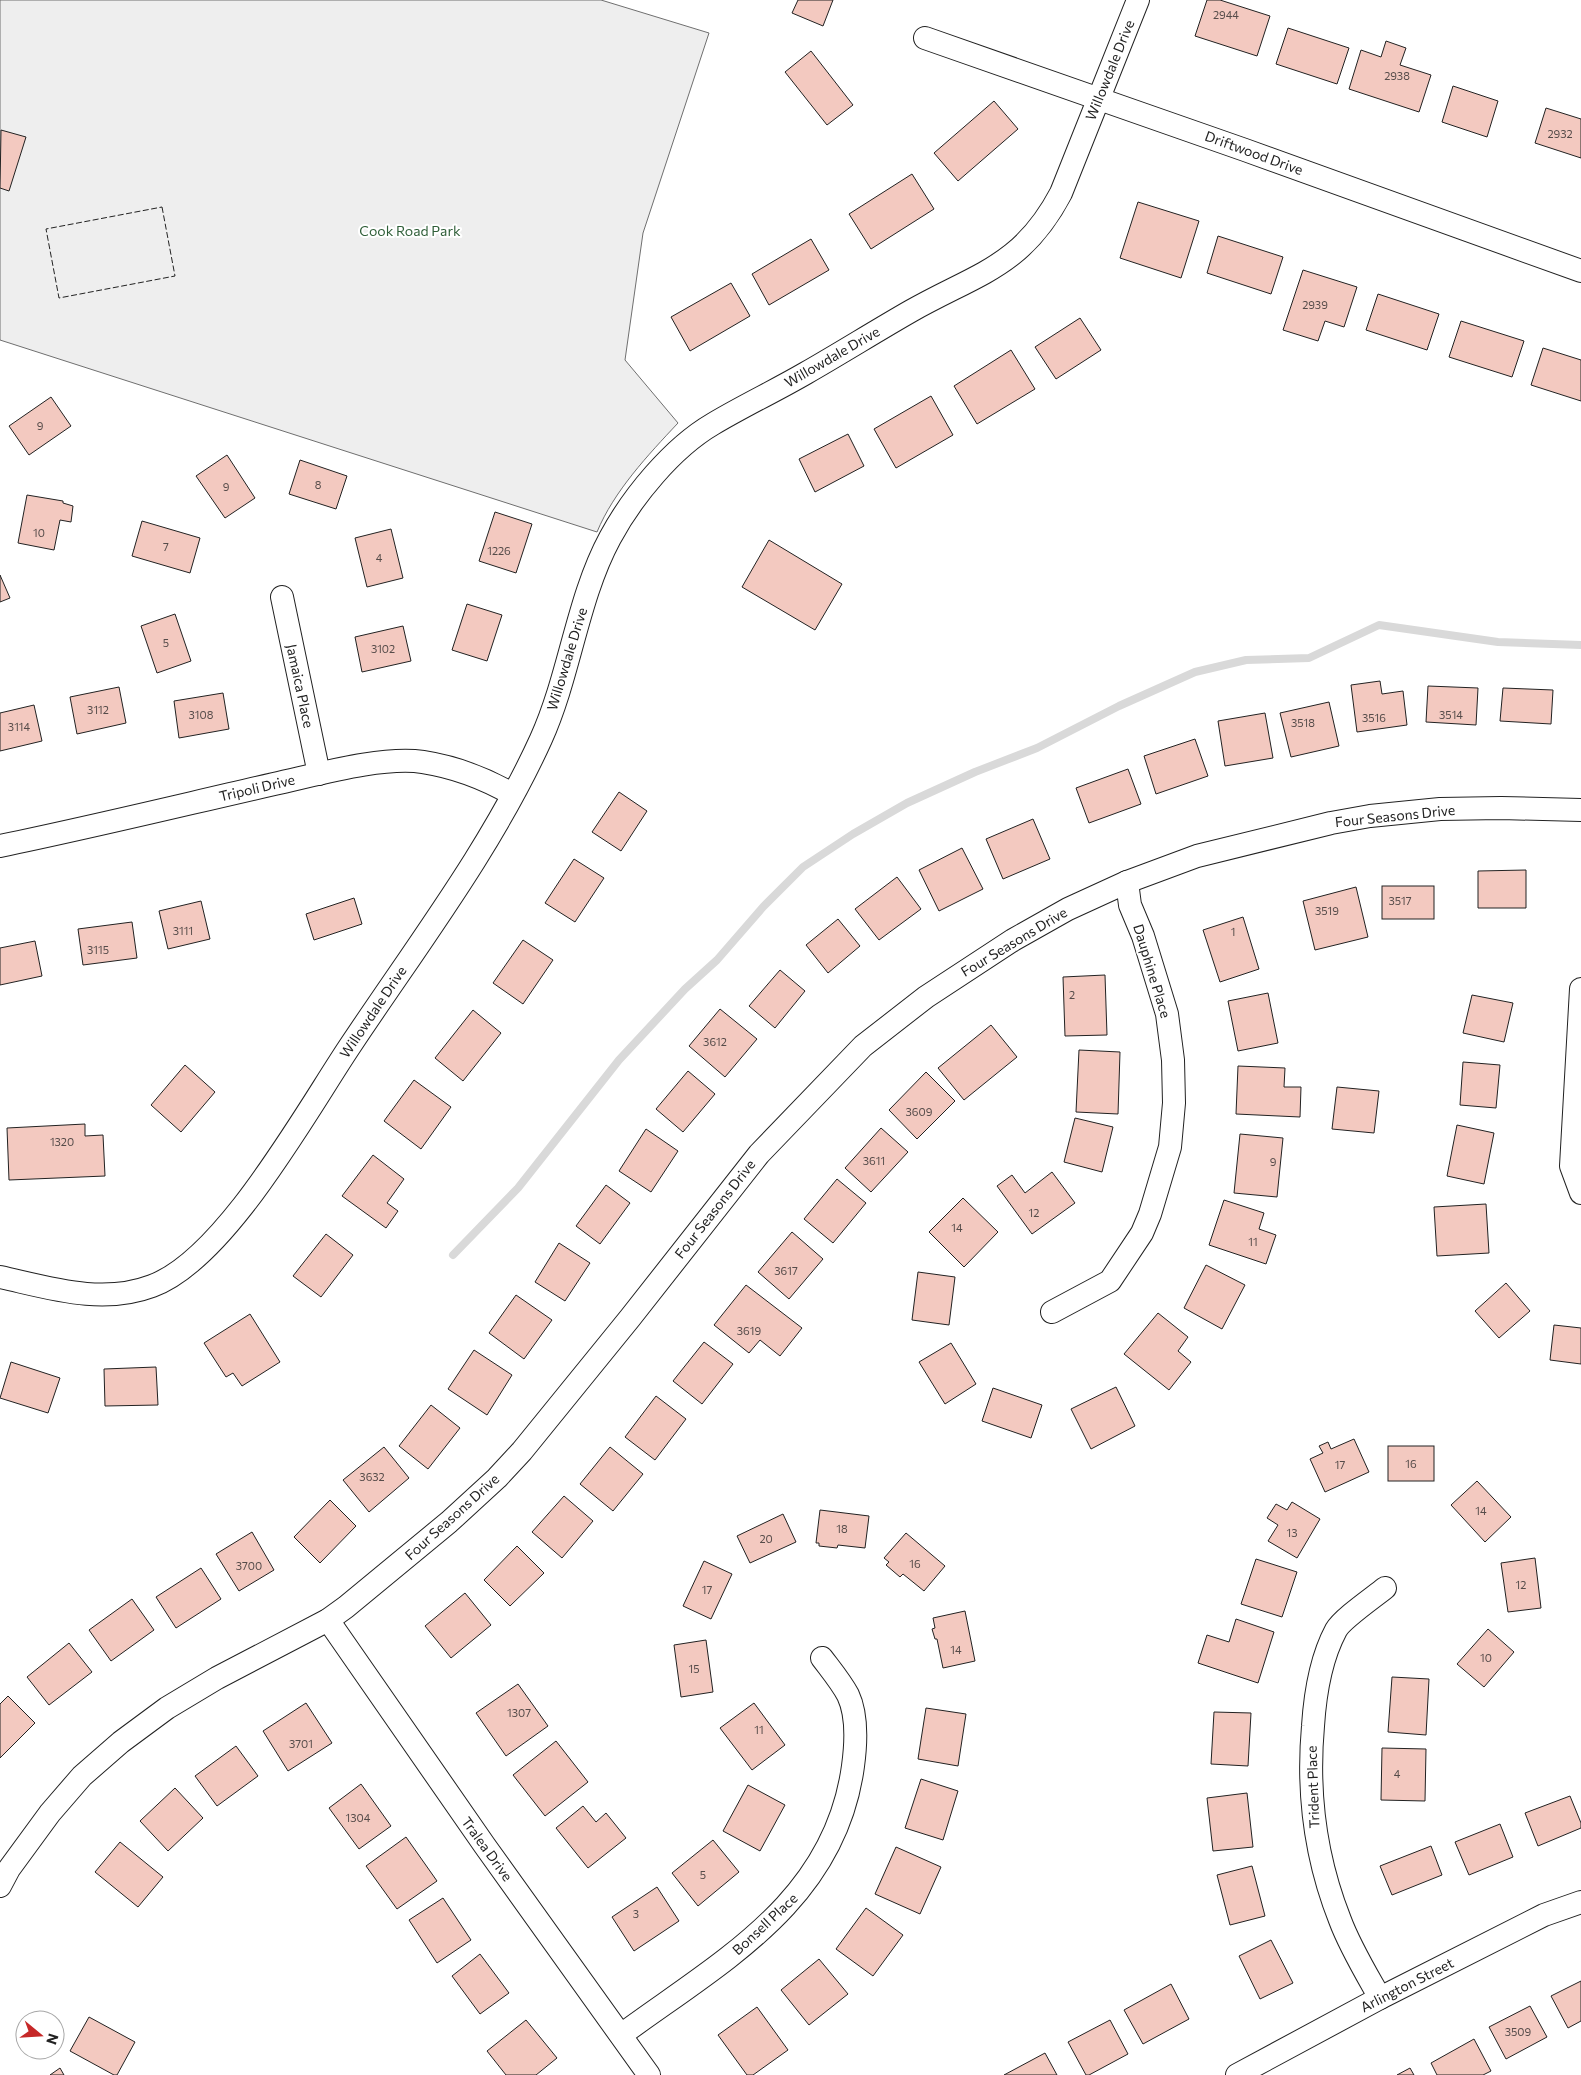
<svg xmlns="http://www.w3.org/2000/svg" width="1581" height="2075" viewBox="0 0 1581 2075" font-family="Commissioner,sans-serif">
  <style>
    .green { fill: #eee; stroke: #6f6f6f }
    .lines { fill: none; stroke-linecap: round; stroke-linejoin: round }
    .stream { stroke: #d9d9d9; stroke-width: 8 }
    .building { fill: #f3c9c0; stroke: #222 }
    .street-casing { stroke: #222; stroke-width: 24 }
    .street { stroke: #fff; stroke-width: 22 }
    .fence { stroke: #222; stroke-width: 1; stroke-dasharray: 6 2.5; stroke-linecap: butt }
    .labels { text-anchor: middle; stroke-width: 4; stroke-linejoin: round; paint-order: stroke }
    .number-label { font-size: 11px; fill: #564c4a }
    .street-label { font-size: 14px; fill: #222; stroke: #fff }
    .park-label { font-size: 14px; fill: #2f5e38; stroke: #fff }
  </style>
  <rect width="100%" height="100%" fill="#fff"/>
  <path class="green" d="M0,0H601L709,33L643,233L625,360L678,423C648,455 614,491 597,532L0,340Z"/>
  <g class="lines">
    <path class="stream" d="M453,1255L518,1188L619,1060L685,989L717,960L763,907L803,867L853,834L907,803L975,772L1037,748L1119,706L1195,672L1246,660L1309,658L1379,625L1498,642L1581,645"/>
  </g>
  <g class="building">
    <path d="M798,0H833L823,26L792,13Z"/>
    <path d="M1207,0H1220L1270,16L1257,56L1195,36Z"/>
    <path d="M1288,28L1349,48L1337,84L1276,64Z"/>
    <path d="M1386,41L1406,48L1400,65L1431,75L1419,112L1349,89L1361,50L1381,57Z"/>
    <path d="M811,51L853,105L827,125L785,72Z"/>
    <path d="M1453,86L1498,101L1487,137L1442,122Z"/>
    <path d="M994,101L1018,129L958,181L934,153Z"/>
    <path d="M1546,108L1581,119V158L1535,143Z"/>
    <path d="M1,130L26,137L9,191L0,188Z"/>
    <path d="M912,174L934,209L871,249L849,214Z"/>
    <path d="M1138,202L1199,221L1181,278L1120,258Z"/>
    <path d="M1218,236L1283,257L1271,294L1207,273Z"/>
    <path d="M811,239L829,270L769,305L752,274Z"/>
    <path d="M1303,270L1357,287L1344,327L1325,321L1318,341L1283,330Z"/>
    <path d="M731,283L750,316L690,351L671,317Z"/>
    <path d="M1378,294L1439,314L1427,350L1366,330Z"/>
    <path d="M1080,318L1101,350L1056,379L1035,347Z"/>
    <path d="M1461,321L1524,341L1512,377L1449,357Z"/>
    <path d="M1543,348L1581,360V401L1531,385Z"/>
    <path d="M1011,350L1035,389L977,424L954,386Z"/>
    <path d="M931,396L953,435L896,468L874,429Z"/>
    <path d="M51,397L71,426L29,455L9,426Z"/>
    <path d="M848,434L864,466L815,492L799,459Z"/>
    <path d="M227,455L255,498L225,518L196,476Z"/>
    <path d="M300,460L347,476L336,509L289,494Z"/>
    <path d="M27,495L63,501V503L73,506L71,522L60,520L54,550L18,543Z"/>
    <path d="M495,512L532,524L516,573L479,561Z"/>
    <path d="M142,521L200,538L190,573L132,556Z"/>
    <path d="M391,529L403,578L367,587L355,538Z"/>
    <path d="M769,540L842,584L815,630L742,587Z"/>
    <path d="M0,575L10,598L0,602Z"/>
    <path d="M467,604L502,615L487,661L452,650Z"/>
    <path d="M175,614L191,661L157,673L141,626Z"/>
    <path d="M403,626L411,661L362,672L355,637Z"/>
    <path d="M1380,681L1382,694L1403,691L1407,725L1357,732L1351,685Z"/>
    <path d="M1428,686L1478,688L1476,725L1426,722Z"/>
    <path d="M119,687L126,723L77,734L70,697Z"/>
    <path d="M1503,688L1553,690L1551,724L1500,721Z"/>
    <path d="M223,693L229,729L179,738L174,701Z"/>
    <path d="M1329,702L1339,746L1291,757L1280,713Z"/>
    <path d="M34,705L42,741L0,751V713Z"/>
    <path d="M1265,713L1273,758L1225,766L1218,721Z"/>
    <path d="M1195,739L1208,776L1156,794L1144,756Z"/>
    <path d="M1128,769L1141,804L1089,823L1076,788Z"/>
    <path d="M619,792L647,811L621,851L592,832Z"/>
    <path d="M1033,819L1050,859L1003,879L986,839Z"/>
    <path d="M962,848L983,889L939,911L919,870Z"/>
    <path d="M574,859L604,878L575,922L545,903Z"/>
    <path d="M1526,870V908H1478V871Z"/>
    <path d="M897,877L921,909L879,940L855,909Z"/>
    <rect x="1382" y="886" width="52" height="33"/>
    <path d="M1356,887L1368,937L1315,950L1303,901Z"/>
    <path d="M354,898L362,924L314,940L306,914Z"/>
    <path d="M201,901L210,939L168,949L159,911Z"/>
    <path d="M1243,917L1259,969L1220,982L1203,930Z"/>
    <path d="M838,919L860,946L828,973L806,945Z"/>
    <path d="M132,922L137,958L83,965L78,929Z"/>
    <path d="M523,940L553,960L523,1004L493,983Z"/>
    <path d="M35,941L42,976L0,985V948Z"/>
    <path d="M780,970L805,991L775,1028L749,1006Z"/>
    <path d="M1105,975L1107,1035L1065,1036L1063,977Z"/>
    <path d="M1268,993L1278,1043L1238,1051L1228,1001Z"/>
    <path d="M1472,995L1513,1003L1504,1042L1463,1033Z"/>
    <path d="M720,1009L757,1039L725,1077L689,1046Z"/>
    <path d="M473,1010L501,1033L463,1081L435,1058Z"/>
    <path d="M991,1025L1017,1057L964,1100L938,1068Z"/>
    <path d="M1079,1050L1120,1052L1118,1114L1076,1112Z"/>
    <path d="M1463,1062L1500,1065L1496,1108L1460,1105Z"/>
    <path d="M185,1065L215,1092L181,1132L151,1105Z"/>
    <path d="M1238,1066L1285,1068L1284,1087H1301L1300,1117L1236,1114Z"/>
    <path d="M688,1071L715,1094L683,1132L656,1109Z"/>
    <path d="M926,1072L955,1101L917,1139L889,1110Z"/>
    <path d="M414,1080L451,1107L421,1149L384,1121Z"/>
    <path d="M1337,1087L1379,1091L1374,1133L1332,1129Z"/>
    <path d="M1075,1118L1113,1127L1102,1172L1064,1162Z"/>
    <path d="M85,1124V1136L103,1135L105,1176L9,1180L7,1128Z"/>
    <path d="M1457,1125L1494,1133L1484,1184L1447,1176Z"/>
    <path d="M881,1128L908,1152L871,1192L845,1168Z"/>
    <path d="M646,1129L678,1151L651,1192L619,1171Z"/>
    <path d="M1240,1134L1283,1138L1277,1197L1234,1193Z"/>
    <path d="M373,1155L404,1179L387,1203L398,1211L386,1228L342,1196Z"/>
    <path d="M1052,1172L1075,1203L1032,1234L997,1186L1012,1175L1025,1193Z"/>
    <path d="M837,1179L866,1203L833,1243L804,1219Z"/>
    <path d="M606,1185L630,1203L600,1244L576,1226Z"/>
    <path d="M963,1198L998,1232L964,1267L929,1232Z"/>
    <path d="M1224,1200L1264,1213L1259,1229L1276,1235L1266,1264L1209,1245Z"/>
    <path d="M1486,1204L1489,1253L1437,1256L1434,1207Z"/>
    <path d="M792,1232L823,1259L789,1299L758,1272Z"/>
    <path d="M326,1234L353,1255L321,1297L293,1276Z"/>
    <path d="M559,1243L590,1263L565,1301L535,1282Z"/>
    <path d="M1206,1265L1245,1285L1222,1329L1184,1308Z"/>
    <path d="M918,1272L955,1277L949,1325L912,1320Z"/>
    <path d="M1506,1283L1530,1311L1499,1338L1475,1311Z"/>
    <path d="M746,1285L802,1328L780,1356L760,1340L749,1353L714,1325Z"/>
    <path d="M516,1295L552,1320L524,1359L489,1333Z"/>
    <path d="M1158,1313L1188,1337L1178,1351L1191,1362L1169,1390L1124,1354Z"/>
    <path d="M250,1314L280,1362L242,1386L233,1373L226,1377L204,1343Z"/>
    <path d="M1554,1325L1581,1328V1364L1550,1360Z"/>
    <path d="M704,1342L733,1364L702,1404L673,1381Z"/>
    <path d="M951,1343L976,1384L945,1404L919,1362Z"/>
    <path d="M474,1350L512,1375L487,1415L448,1389Z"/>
    <path d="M11,1362L60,1378L48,1413L0,1398Z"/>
    <path d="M156,1367L158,1405L105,1406L104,1369Z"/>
    <path d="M1116,1387L1135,1426L1091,1449L1071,1409Z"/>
    <path d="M993,1388L1042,1405L1031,1438L982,1421Z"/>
    <path d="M656,1396L686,1419L655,1460L625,1437Z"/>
    <path d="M431,1405L460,1428L428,1469L399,1446Z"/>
    <path d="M1354,1439L1369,1472L1325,1492L1310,1459L1323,1453L1319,1446L1328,1442L1331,1449Z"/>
    <rect x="1388" y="1446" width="46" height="35"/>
    <path d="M384,1447L409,1478L369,1512L343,1480Z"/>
    <path d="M610,1447L643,1474L613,1511L580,1484Z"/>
    <path d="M1477,1481L1511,1517L1485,1542L1451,1505Z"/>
    <path d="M564,1496L593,1521L562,1558L532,1532Z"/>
    <path d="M330,1500L356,1526L320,1563L294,1537Z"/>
    <path d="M1292,1502L1320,1519L1297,1558L1268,1541L1278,1525L1267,1518L1276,1504L1287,1510Z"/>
    <path d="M820,1510L869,1516L865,1548L838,1545L837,1548L819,1546V1543H816Z"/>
    <path d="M783,1514L796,1542L750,1563L737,1536Z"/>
    <path d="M252,1532L274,1570L239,1591L216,1554Z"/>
    <path d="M906,1533L945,1566L924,1591L903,1574L900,1577L886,1565L889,1562L884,1558Z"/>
    <path d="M517,1546L544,1573L510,1606L484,1580Z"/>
    <path d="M1535,1558L1541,1608L1508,1612L1501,1563Z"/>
    <path d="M1256,1559L1297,1572L1282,1617L1241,1604Z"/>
    <path d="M704,1561L732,1574L711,1619L683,1606Z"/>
    <path d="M201,1568L221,1599L176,1628L156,1597Z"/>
    <path d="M465,1593L491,1625L451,1658L425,1626Z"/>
    <path d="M132,1599L154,1630L111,1661L89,1630Z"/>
    <path d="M965,1611L975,1661L943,1668L937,1639H935L932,1629L935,1628L933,1618Z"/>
    <path d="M1236,1619L1274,1632L1258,1683L1198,1663L1207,1635L1229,1642Z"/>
    <path d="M1488,1629L1514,1652L1484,1687L1457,1664Z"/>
    <path d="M706,1640L713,1692L681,1697L674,1645Z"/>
    <path d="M69,1643L92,1672L49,1705L27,1677Z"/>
    <path d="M1392,1677L1429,1679L1426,1735L1388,1732Z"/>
    <path d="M518,1684L548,1726L506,1756L476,1713Z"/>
    <path d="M8,1696L35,1723L0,1758V1704Z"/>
    <path d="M306,1703L332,1743L288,1771L263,1731Z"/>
    <path d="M754,1703L785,1745L752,1770L720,1728Z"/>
    <path d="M926,1708L966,1714L958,1766L918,1759Z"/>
    <path d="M1214,1712L1251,1713L1248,1766L1211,1764Z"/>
    <path d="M556,1741L588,1782L545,1816L513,1775Z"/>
    <path d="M236,1746L258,1776L217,1806L195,1776Z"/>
    <path d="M1382,1748L1426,1749L1425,1801L1381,1800Z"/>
    <path d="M921,1779L958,1791L943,1840L905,1828Z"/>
    <path d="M361,1784L391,1826L359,1849L329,1808Z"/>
    <path d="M748,1785L785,1805L760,1851L723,1831Z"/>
    <path d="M175,1788L203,1818L168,1851L140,1821Z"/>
    <path d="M1247,1793L1253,1847L1213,1851L1207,1798Z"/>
    <path d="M1570,1796L1581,1823V1828L1538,1846L1525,1813Z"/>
    <path d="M583,1806L596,1822L606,1813L626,1838L588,1868L556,1828Z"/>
    <path d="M1500,1824L1513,1857L1469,1875L1455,1842Z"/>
    <path d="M406,1837L437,1881L397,1909L366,1866Z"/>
    <path d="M713,1840L739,1872L698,1906L672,1873Z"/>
    <path d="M120,1842L163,1877L138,1907L95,1872Z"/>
    <path d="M1431,1846L1442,1875L1392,1895L1380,1866Z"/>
    <path d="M896,1847L941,1867L920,1914L875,1894Z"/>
    <path d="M1252,1866L1265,1916L1230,1925L1217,1875Z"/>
    <path d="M657,1887L679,1921L634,1951L612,1917Z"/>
    <path d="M443,1898L471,1940L437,1963L409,1920Z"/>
    <path d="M866,1908L903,1935L873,1976L836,1949Z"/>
    <path d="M1271,1940L1293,1983L1260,1999L1239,1956Z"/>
    <path d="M480,1954L509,1993L480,2014L452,1976Z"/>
    <path d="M819,1959L848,1994L809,2025L781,1990Z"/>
    <path d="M1581,1981V2021L1568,2028L1551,1996Z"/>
    <path d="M1171,1984L1189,2019L1143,2044L1124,2010Z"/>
    <path d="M1530,2006L1547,2037L1506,2059L1489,2027Z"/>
    <path d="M757,2007L788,2050L753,2075H747L718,2035Z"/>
    <path d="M89,2017L135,2042L117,2075H114L70,2051Z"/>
    <path d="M526,2020L557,2058L536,2075H506L487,2051Z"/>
    <path d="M1110,2020L1128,2054L1089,2075H1086L1068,2042Z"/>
    <path d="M1474,2039L1491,2071L1483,2075H1437L1431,2063Z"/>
    <path d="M1045,2053L1057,2075H1004Z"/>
    <path d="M60,2068L64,2075H50Z"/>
    <path d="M1410,2068L1414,2075H1397Z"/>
  </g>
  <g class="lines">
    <g class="street-casing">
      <g id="street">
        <path d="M925,38L1245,150L1581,271"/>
        <path d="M282,597L319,774"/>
        <path d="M0,846C92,827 182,805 274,784C316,775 381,756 423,762C455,767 484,778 512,794"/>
        <path d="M1581,989L1571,1166L1581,1193"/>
        <path d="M0,1277C50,1288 102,1305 152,1286C226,1259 308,1108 352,1043C418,944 492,847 541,739C570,675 577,599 610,538C632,497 672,448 713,424C743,406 775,391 806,373C841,353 876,331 911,311C978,273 1022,267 1061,193L1138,0"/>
        <path d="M1052,1312L1110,1281L1142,1233L1150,1214L1170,1147L1174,1103L1173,1060L1167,1014L1143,936L1130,905L1127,882"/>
        <path d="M328,1620L485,1846L649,2075"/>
        <path d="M0,1886L9,1869L50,1813L82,1776L121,1742L167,1708L217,1678L328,1620L346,1607L449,1522L497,1478L522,1451L630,1318L759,1154L863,1046L926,997L1013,940L1068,909L1127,882L1197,856L1331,823L1370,816L1440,809L1501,808L1581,810"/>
        <path d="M1380,1998C1366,1973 1350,1947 1340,1920C1315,1857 1307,1793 1313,1726C1315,1695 1321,1658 1336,1630C1342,1619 1374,1597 1385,1588"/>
        <path d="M621,2035C720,1962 835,1902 853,1766C856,1744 858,1716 848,1695C841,1682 831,1670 822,1658"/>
        <path d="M1237,2075L1380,1998L1544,1915L1581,1902"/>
      </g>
    </g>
    <use href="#street" class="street"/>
    <path class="fence" d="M162,207L175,276L59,298L46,229Z"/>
  </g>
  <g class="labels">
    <g class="number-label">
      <text x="1226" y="19">2944</text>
      <text x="1397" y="80">2938</text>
      <text x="1560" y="138">2932</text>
      <text x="1315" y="309">2939</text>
      <text x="40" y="430">9</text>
      <text x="318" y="489">8</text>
      <text x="226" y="491">9</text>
      <text x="39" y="537">10</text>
      <text x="166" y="551">7</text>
      <text x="499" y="555">1226</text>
      <text x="379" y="562">4</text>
      <text x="166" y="647">5</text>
      <text x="383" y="653">3102</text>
      <text x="98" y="714">3112</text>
      <text x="201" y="719">3108</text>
      <text x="1451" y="719">3514</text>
      <text x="1374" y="722">3516</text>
      <text x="1303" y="727">3518</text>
      <text x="19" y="731">3114</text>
      <text x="1400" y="905">3517</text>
      <text x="1327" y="915">3519</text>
      <text x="183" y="935">3111</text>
      <text x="1233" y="936">1</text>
      <text x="98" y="954">3115</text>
      <text x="1072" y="999">2</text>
      <text x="715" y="1046">3612</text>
      <text x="919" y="1116">3609</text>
      <text x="62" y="1146">1320</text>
      <text x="874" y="1165">3611</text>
      <text x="1273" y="1166">9</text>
      <text x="1034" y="1217">12</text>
      <text x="957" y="1232">14</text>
      <text x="1253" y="1246">11</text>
      <text x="786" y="1275">3617</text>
      <text x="749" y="1335">3619</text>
      <text x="1411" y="1468">16</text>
      <text x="1340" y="1469">17</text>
      <text x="372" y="1481">3632</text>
      <text x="1481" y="1515">14</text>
      <text x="842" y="1533">18</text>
      <text x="1292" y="1537">13</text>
      <text x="766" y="1543">20</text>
      <text x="915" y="1568">16</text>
      <text x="249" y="1570">3700</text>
      <text x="1521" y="1589">12</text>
      <text x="707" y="1594">17</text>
      <text x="956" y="1654">14</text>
      <text x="1486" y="1662">10</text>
      <text x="694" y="1673">15</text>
      <text x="519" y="1717">1307</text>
      <text x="759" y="1734">11</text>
      <text x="301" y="1748">3701</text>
      <text x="1397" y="1778">4</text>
      <text x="358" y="1822">1304</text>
      <text x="703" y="1879">5</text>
      <text x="636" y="1918">3</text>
      <text x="1518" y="2036">3509</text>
    </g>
    <g class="street-label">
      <text transform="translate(1110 70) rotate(-68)" y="5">Willowdale Drive</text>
      <text transform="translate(1254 153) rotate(20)" y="5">Driftwood Drive</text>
      <text transform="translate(832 357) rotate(-30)" y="5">Willowdale Drive</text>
      <text transform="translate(567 659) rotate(-73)" y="5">Willowdale Drive</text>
      <text transform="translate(300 686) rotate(78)" y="5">Jamaica Place</text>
      <text transform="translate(257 788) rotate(-13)" y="5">Tripoli Drive</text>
      <text transform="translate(1395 816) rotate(-6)" y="5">Four Seasons Drive</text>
      <text transform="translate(1014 942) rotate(-31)" y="5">Four Seasons Drive</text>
      <text transform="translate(1152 971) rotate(73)" y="5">Dauphine Place</text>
      <text transform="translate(373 1012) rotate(-56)" y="5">Willowdale Drive</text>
      <text transform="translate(715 1209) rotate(-52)" y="5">Four Seasons Drive</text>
      <text transform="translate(452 1517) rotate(-42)" y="5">Four Seasons Drive</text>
      <text transform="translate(1313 1787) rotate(-92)" y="5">Trident Place</text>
      <text transform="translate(487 1849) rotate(54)" y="5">Tralea Drive</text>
      <text transform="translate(765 1924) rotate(-43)" y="5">Bonsell Place</text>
      <text transform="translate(1407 1985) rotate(-27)" y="5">Arlington Street</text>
    </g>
    <g class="park-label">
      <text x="410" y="236">Cook Road Park</text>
    </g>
  </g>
  <g transform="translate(40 2035) rotate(108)"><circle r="24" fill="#ffffff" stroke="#a7a7a7"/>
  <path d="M0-4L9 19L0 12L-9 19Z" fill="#c62828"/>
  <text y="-8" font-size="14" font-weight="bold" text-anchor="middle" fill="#222222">N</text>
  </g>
</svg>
